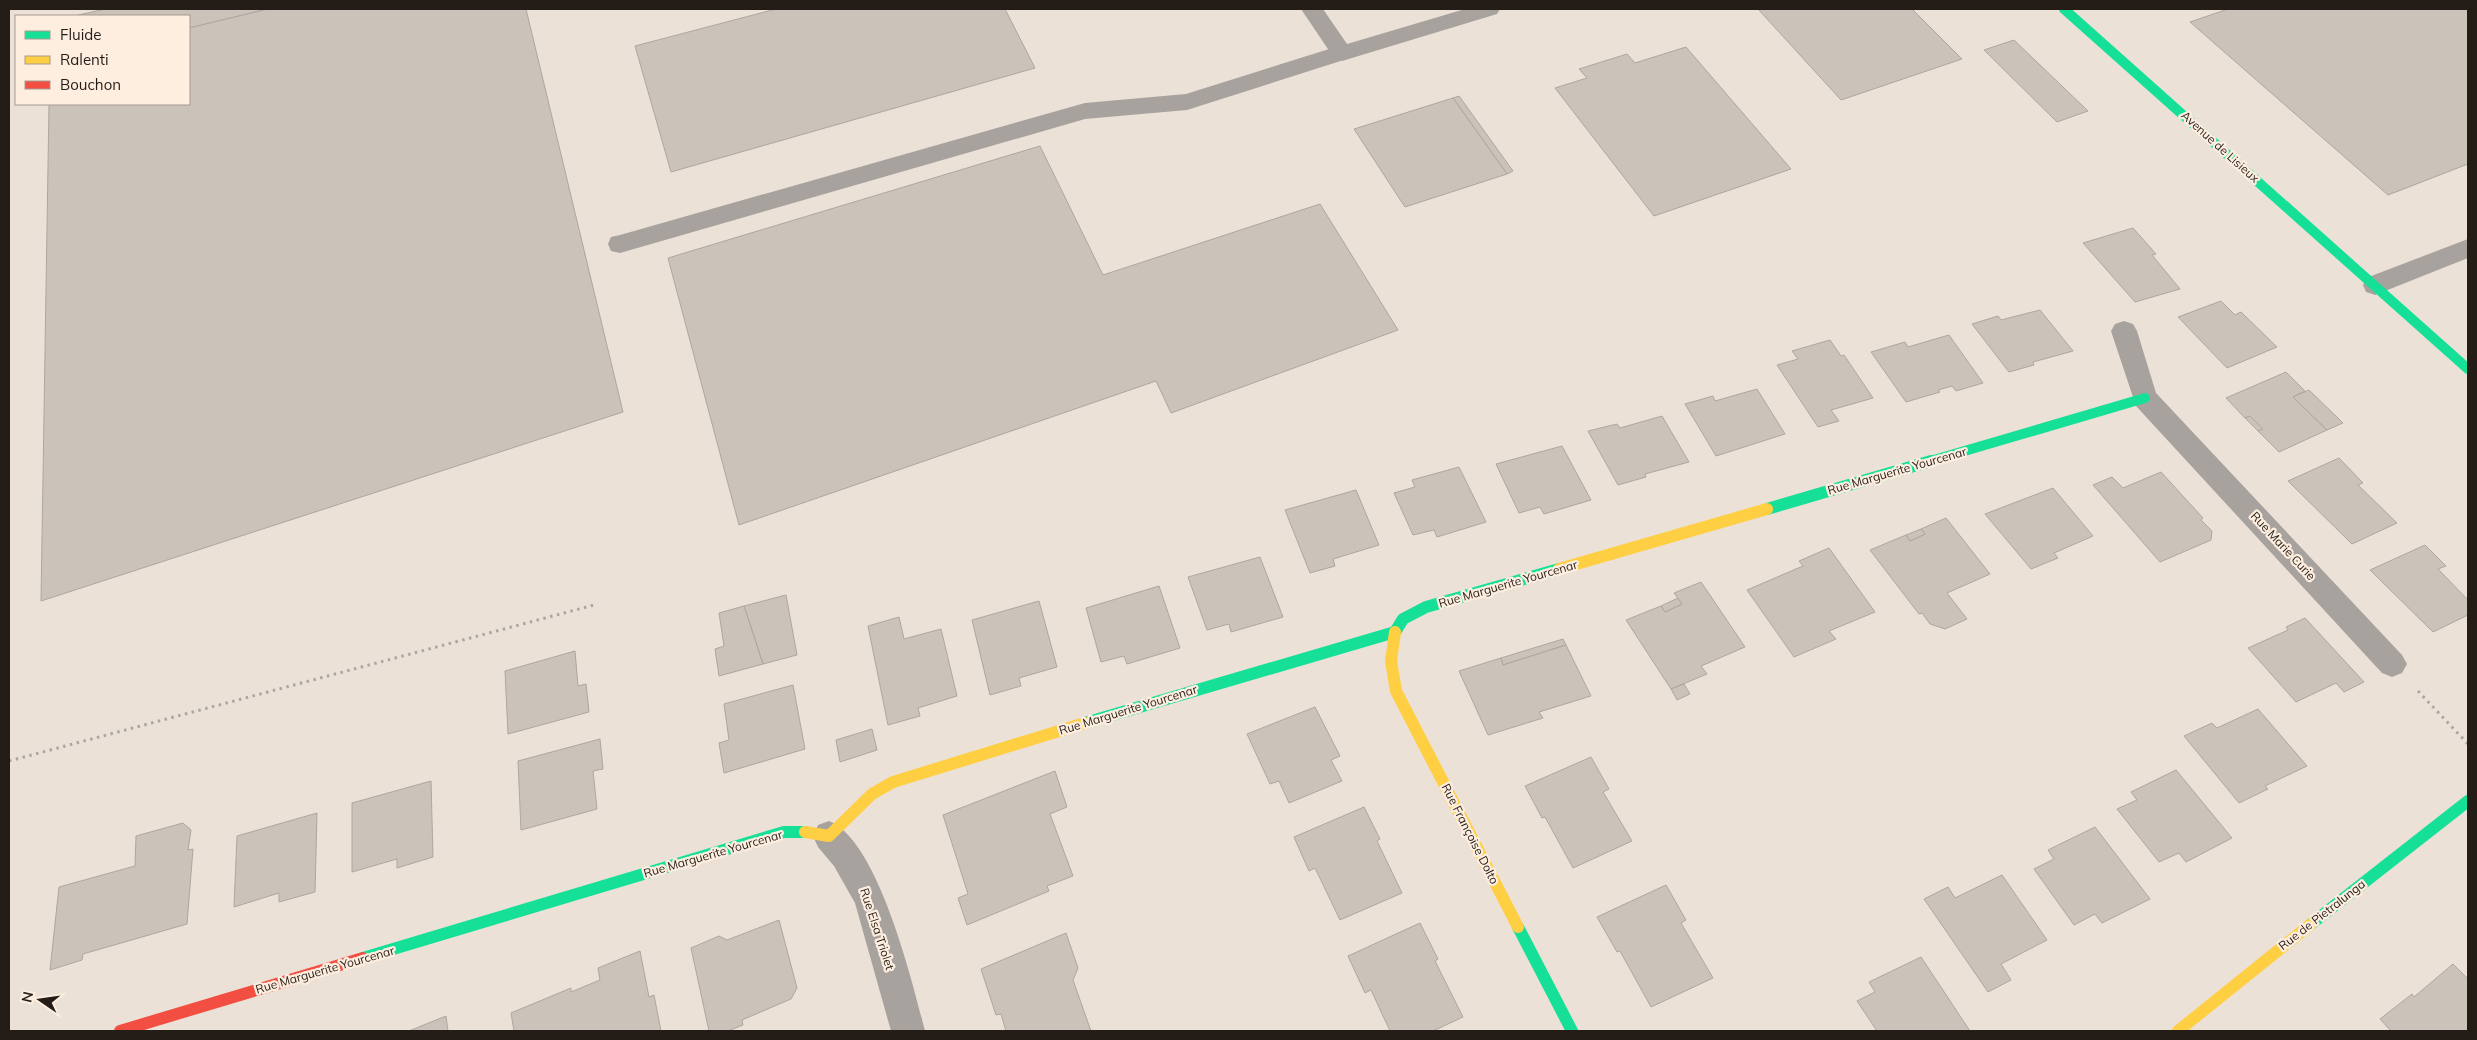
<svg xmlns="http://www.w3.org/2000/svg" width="2477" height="1040" viewBox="0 0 2477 1040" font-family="Mulish,sans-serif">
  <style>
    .building { fill: #cbc2ba; stroke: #aea69f }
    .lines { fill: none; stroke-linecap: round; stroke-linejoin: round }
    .path { stroke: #aca6a1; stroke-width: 3; stroke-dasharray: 2.5 4.5; stroke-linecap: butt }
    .lane { fill: #a7a29e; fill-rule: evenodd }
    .street { fill: #a7a29e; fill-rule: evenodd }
    .fast-far1 { stroke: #16e098; stroke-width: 10 }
    .fast { stroke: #16e098; stroke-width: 12 }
    .slow { stroke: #ffcf43; stroke-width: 12 }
    .jam { stroke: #f24e42; stroke-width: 12 }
    .labels { text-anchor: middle; stroke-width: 4.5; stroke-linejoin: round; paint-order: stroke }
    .street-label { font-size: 12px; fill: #241d17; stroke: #feeee0 }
  </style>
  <rect width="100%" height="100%" fill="#ebe1d7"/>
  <g class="building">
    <path d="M105,9H268L189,28V16H74Z"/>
    <path d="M268,9H526L623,412L41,601L49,104H189V28Z"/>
    <path d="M776,9H1005L1035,68L671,172L635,46Z"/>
    <path d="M1758,9H1912L1962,59L1841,100Z"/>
    <path d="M2228,9H2468V164L2388,195L2190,22Z"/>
    <path d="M2014,40L2088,111L2057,122L1984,50Z"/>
    <path d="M1686,47L1791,169L1654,216L1555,88L1587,78L1579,69L1627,54L1635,63Z"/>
    <path d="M1459,96L1513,171L1507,174L1453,98Z"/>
    <path d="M1453,98L1507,174L1405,207L1354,129Z"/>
    <path d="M1040,146L1103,275L1320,204L1398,330L1171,413L1156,381L739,525L668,258Z"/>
    <path d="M2133,228L2156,254L2152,255L2180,289L2135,302L2083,243Z"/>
    <path d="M2221,301L2235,315L2241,312L2277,347L2227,368L2178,317Z"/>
    <path d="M2040,310L2073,351L2033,362L2034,365L2009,372L1972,324L1998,316L2001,320Z"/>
    <path d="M1949,335L1983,383L1956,391L1952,386L1938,390L1940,392L1906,402L1871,352L1905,342L1908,347Z"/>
    <path d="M1830,340L1841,356L1844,355L1873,398L1831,410L1839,421L1818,427L1777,365L1798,359L1792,351Z"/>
    <path d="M2286,372L2305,391L2293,397L2327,430L2279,452L2258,431L2263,429L2250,416L2245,418L2226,398Z"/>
    <path d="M1757,389L1785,434L1716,456L1685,404L1713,396L1715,401Z"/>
    <path d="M2309,390L2343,423L2327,430L2293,397Z"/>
    <path d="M1662,416L1689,462L1645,474L1646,477L1618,485L1588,431L1617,424L1620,428Z"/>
    <path d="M2250,416L2263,429L2258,431L2245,418Z"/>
    <path d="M1562,446L1591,500L1544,514L1540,507L1519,513L1496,464Z"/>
    <path d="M2339,458L2363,483L2358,485L2397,523L2352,544L2288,481Z"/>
    <path d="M1459,467L1486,522L1437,537L1434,530L1413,535L1394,493L1415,487L1412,480Z"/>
    <path d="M2161,472L2203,518L2201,520L2212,531L2211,540L2160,562L2093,485L2112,477L2123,488Z"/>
    <path d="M2053,488L2093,536L2054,553L2058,558L2031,569L1985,514Z"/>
    <path d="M1356,490L1379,545L1333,559L1335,566L1310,573L1285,510Z"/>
    <path d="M1946,518L1990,574L1947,593L1967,619L1945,629L1930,624L1922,613L1919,614L1870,550L1906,535L1910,541L1925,534L1921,529Z"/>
    <path d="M1921,529L1925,534L1910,541L1906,535Z"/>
    <path d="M2425,545L2446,566L2438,569L2468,600V615L2433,632L2370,570Z"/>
    <path d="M1829,548L1875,612L1829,631L1836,639L1794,657L1747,590L1803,566L1799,561Z"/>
    <path d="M1260,557L1283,617L1231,632L1229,624L1207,630L1188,577Z"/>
    <path d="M1701,582L1745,647L1701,666L1707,674L1671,689L1626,620L1661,606L1665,612L1682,604L1674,593Z"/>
    <path d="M1159,586L1180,648L1127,664L1124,656L1101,662L1086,608Z"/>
    <path d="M786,595L797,655L763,664L744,606Z"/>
    <path d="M1678,598L1682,604L1665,612L1661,606Z"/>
    <path d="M1039,601L1057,667L1019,678L1021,686L990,695L972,620Z"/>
    <path d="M744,606L763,664L719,676L715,649L724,646L719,613Z"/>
    <path d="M899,617L904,639L941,629L957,696L918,708L920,716L888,725L868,626Z"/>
    <path d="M2305,618L2364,682L2344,692L2336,683L2296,702L2248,648L2288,630L2286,627Z"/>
    <path d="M1563,639L1566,645L1503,665L1501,658Z"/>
    <path d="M1566,645L1591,696L1539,712L1543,718L1488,735L1459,671L1501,658L1503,665Z"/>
    <path d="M575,651L578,686L586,684L589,712L508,734L505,671Z"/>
    <path d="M1684,684L1690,694L1677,700L1671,689Z"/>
    <path d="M793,685L805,749L724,773L719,743L729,740L724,704Z"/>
    <path d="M1315,707L1340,756L1331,760L1342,781L1289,803L1279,781L1270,784L1247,734Z"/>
    <path d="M2258,709L2307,766L2265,786L2268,789L2239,803L2184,736L2212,723L2217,728Z"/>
    <path d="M872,729L877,750L840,762L836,740Z"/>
    <path d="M600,739L603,769L593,771L597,809L521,830L518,761Z"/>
    <path d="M1591,757L1609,789L1603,792L1632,841L1573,868L1545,817L1542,818L1525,786Z"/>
    <path d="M2176,770L2232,838L2186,862L2179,853L2159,862L2117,809L2137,800L2131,792Z"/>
    <path d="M1055,771L1067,807L1050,814L1073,876L1047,886L1049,891L967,925L958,898L968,894L943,815Z"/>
    <path d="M431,781L433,857L397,868V859L352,872V803Z"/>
    <path d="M1364,807L1380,839L1377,841L1402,893L1340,920L1315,868L1309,871L1294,837Z"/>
    <path d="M317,813L315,892L279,902V893L234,907L237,836Z"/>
    <path d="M183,823L191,830L188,850L193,849L187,924L83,954L82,960L50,970L59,887L135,866L136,836Z"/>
    <path d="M2095,827L2150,899L2102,923L2095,914L2074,925L2034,869L2054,859L2048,850Z"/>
    <path d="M2002,875L2047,940L2001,964L2011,980L1988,992L1924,899L1948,887L1955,898Z"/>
    <path d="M1666,885L1686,920L1681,923L1713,978L1651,1007L1620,951L1617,952L1597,917Z"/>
    <path d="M779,920L797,988L791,999L742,1020L743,1025L728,1031H709L691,948L719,936L727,940Z"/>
    <path d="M1420,923L1438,959L1435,961L1463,1017L1433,1031H1390L1371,990L1365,993L1348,956Z"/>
    <path d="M1066,933L1078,968L1073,980L1091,1031H1006L1001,1014L996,1015L981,969Z"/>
    <path d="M640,951L649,997L654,995L661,1031H514L511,1013L571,988V992L600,980L598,968Z"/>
    <path d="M1921,957L1970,1031H1877L1857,1001L1875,992L1869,982Z"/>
    <path d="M2453,964L2468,979V1031H2391L2380,1019L2412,994L2414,997Z"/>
    <path d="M446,1016L448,1031H409Z"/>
  </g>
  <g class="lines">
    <g class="path">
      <path d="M2418,691L2468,744"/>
      <path d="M9,761L594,605"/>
    </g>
    <path class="lane" d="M1342,45L1350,48L1353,53L1350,58L1187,110L1085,119L620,253L611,251L608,244L611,237L620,235L1085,103L1186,94Z"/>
    <g class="street">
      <path d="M1301,9H1323L1347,44L1465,9H1500L1497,14L1342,61L1334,58Z"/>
      <path d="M2468,239V258L2375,295L2366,292L2363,285L2366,278Z"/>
      <path d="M2124,321L2133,324L2137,331L2156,393L2402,655L2407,664L2402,673L2392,677L2382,673L2136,406L2111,331L2115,324Z"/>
      <path d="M829,821C878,840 912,981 925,1031H891L855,903L834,866L818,847L813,836L818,825Z"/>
    </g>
    <g class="fast-far1">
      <path d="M2064,9L2468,369"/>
      <path d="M1927,462L2145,398"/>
    </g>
    <g class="fast">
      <path d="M1767,509L1931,461"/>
      <path d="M1085,723L1395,632L1403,619L1426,607L1559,569"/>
      <path d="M2311,924L2468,801"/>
      <path d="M1518,927L1572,1031"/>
      <path d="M363,958L784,832H805"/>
    </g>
    <g class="slow">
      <path d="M1559,569L1767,509"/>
      <path d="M1395,632L1391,661L1396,691L1518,927"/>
      <path d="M805,832L829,836L872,794L893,782L1085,723"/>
      <path d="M2178,1031L2311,924"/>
    </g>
    <path class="jam" d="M120,1031L363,958"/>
  </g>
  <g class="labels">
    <g class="street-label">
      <text transform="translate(2220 147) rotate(42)" y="4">Avenue de Lisieux</text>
      <text transform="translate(1897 471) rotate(-16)" y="4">Rue Marguerite Yourcenar</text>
      <text transform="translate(2283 546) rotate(47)" y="4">Rue Marie Curie</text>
      <text transform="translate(1508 584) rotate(-16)" y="4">Rue Marguerite Yourcenar</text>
      <text transform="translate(1128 710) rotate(-17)" y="4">Rue Marguerite Yourcenar</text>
      <text transform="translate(1470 834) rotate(63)" y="4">Rue Françoise Dolto</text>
      <text transform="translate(713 854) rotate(-16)" y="4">Rue Marguerite Yourcenar</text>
      <text transform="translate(2322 915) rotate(-38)" y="4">Rue de Pietralunga</text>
      <text transform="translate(877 929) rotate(72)" y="4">Rue Elsa Triolet</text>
      <text transform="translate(325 970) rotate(-16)" y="4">Rue Marguerite Yourcenar</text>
    </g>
  </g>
  <rect width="2477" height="1040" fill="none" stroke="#241d17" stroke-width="20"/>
  <rect x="15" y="15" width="175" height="90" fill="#feeee0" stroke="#a79a90"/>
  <rect x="25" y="31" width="25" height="8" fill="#16e098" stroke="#a79a90"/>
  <text x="60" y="40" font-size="15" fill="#241d17">Fluide</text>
  <rect x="25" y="56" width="25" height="8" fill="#ffcf43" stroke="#a79a90"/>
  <text x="60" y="65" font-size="15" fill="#241d17">Ralenti</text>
  <rect x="25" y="81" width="25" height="8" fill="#f24e42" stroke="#a79a90"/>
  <text x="60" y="90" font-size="15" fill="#241d17">Bouchon</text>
  <g transform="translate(40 1000) rotate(283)" stroke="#feeee0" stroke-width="4" paint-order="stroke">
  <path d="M0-4L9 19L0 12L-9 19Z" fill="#241d17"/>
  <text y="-8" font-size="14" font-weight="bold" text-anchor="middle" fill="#241d17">N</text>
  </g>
</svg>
